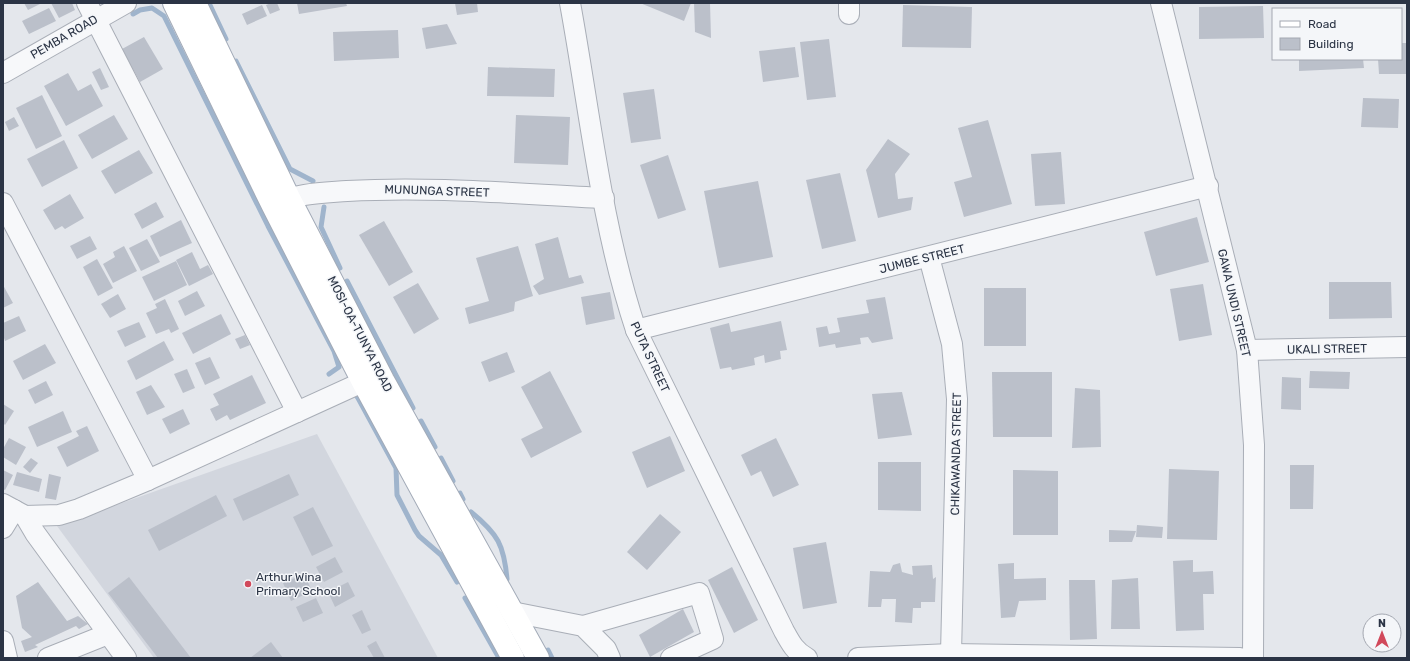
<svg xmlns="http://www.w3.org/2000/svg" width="1410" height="661" viewBox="0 0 1410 661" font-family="Rubik,sans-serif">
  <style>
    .built { fill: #d2d6de }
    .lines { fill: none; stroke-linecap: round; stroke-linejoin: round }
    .stream { stroke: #9fb4cc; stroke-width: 5 }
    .building { fill: #bbc0ca }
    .minor-casing { stroke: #a9aeb7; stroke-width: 22 }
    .major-casing { stroke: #a3abb8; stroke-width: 24 }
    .minor { stroke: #f7f8fa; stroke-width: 20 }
    .major { stroke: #fff; stroke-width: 22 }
    .poi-dot { fill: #d1495b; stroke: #f4f6f9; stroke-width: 1.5 }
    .labels { text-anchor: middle; stroke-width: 3; stroke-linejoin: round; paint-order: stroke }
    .street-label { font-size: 12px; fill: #2b3445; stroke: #f4f6f9 }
    .poi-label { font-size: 12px; fill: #2b3445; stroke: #f4f6f9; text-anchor: start }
  </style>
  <rect width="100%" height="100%" fill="#e4e7ec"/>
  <path class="built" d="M317,434L438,658H154L57,526Z"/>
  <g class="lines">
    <g class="stream">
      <path d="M209,3L226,39"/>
      <path d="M133,14L140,10L152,8L164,16L268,226L334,351L339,367L329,374"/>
      <path d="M236,61L290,169L313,181"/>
      <path d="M324,207L321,227L340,268"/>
      <path d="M347,281L413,408"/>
      <path d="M351,395L355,394L358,398L396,468L397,495L415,530L419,536L441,555L457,582"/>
      <path d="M421,421L435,447"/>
      <path d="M441,458L453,481"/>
      <path d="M460,493L463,499"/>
      <path d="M471,512C498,534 504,545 507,579"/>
      <path d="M465,598L499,658"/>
      <path d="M548,650L552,658"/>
    </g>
  </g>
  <g class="building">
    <path d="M24,3H42L28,10Z"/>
    <path d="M51,3H72L75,10L59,18Z"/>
    <path d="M271,3H277L280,10L270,14L266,5Z"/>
    <path d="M297,3H346L347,6L299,14Z"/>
    <path d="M455,3H477L478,12L457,15Z"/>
    <path d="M640,3H691L684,21Z"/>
    <path d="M694,3H710L711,38L695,32Z"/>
    <path d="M262,5L267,16L247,25L242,14Z"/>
    <path d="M903,5L972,7L971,48L902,47Z"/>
    <path d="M1263,6L1264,38L1199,39V7Z"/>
    <path d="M49,8L56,21L29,34L22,21Z"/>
    <path d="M447,24L457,44L426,49L422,28Z"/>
    <path d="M398,30L399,58L334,61L333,32Z"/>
    <path d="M144,37L163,69L140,82L122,49Z"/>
    <path d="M829,39L836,97L807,100L800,42Z"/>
    <path d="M1401,43H1407V74H1379L1378,59H1401Z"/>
    <path d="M795,47L799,77L763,82L759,51Z"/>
    <path d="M1299,59H1363L1364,68L1299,71Z"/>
    <path d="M488,67L555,69L554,97L487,96Z"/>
    <path d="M100,68L109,87L101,90L92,72Z"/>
    <path d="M68,73L78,91L91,84L103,106L66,126L44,86Z"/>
    <path d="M654,89L661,139L631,143L623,93Z"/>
    <path d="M42,95L62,136L36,149L16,108Z"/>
    <path d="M1363,98L1399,99L1398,128L1361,127Z"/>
    <path d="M114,115L128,139L92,159L78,135Z"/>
    <path d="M516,115L570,117L568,165L514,163Z"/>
    <path d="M14,117L19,126L9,131L5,122Z"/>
    <path d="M988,120L1012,204L964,217L954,182L972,177L958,128Z"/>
    <path d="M888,139L910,154L895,174L898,199L913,197L911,210L878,218L866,170Z"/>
    <path d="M64,140L78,168L42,187L27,159Z"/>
    <path d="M139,150L153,173L115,194L101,171Z"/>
    <path d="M1061,152L1065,204L1035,206L1031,154Z"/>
    <path d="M668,155L686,210L658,219L640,165Z"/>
    <path d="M840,173L856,241L822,249L806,180Z"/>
    <path d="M758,181L773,257L719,268L704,191Z"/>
    <path d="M70,194L84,218L65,229L62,226L55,230L43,210Z"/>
    <path d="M156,202L164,217L142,229L134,214Z"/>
    <path d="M1197,217L1209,262L1156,276L1144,232Z"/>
    <path d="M181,220L192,243L160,257L150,236Z"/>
    <path d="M384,221L413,272L389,286L359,235Z"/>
    <path d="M90,236L97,249L77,259L70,246Z"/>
    <path d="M558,237L569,278L581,275L584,283L539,295L533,286L544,279L535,244Z"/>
    <path d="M147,239L160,262L141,271L129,248Z"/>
    <path d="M124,246L137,271L113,283L103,264L115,257L113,252Z"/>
    <path d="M518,246L533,296L515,302L514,311L469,324L465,308L489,301L476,258Z"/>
    <path d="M192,252L200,269L208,265L213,274L189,286L176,260Z"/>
    <path d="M97,259L113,288L98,296L83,267Z"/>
    <path d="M176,261L187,285L154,301L142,277Z"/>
    <path d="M1329,282H1391L1392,318L1329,319Z"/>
    <path d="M418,283L439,319L414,334L393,297Z"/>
    <path d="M1203,284L1212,335L1179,341L1170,289Z"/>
    <path d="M3,285L13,303L3,308Z"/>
    <rect x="984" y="288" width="42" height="58"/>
    <path d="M197,291L205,306L185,316L178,301Z"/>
    <path d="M610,292L615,319L586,325L581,297Z"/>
    <path d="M118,294L126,309L110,318L101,304Z"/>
    <path d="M885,297L893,339L872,343L868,337L860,338L861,344L836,348L835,344L819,347L816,328L827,326L829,334L840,332L837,318L869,313L866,300Z"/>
    <path d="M165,299L179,329L171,333L169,329L156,334L146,313L157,308L155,304Z"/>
    <path d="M221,314L231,334L193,354L182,333Z"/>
    <path d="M19,316L26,331L5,341L3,335V323Z"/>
    <path d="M781,321L787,350L780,351L781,359L765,363L764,355L754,358L755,365L732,370L731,367L720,369L710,328L729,323L731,332Z"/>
    <path d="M139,322L146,337L125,347L117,331Z"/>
    <path d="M245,335L250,345L240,349L235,339Z"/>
    <path d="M164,341L174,360L136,380L127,361Z"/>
    <path d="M45,344L56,363L23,380L13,361Z"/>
    <path d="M507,352L515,372L489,382L481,362Z"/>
    <path d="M210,357L220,378L205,385L195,363Z"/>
    <path d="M187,369L195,388L183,393L174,374Z"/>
    <path d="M550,371L582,432L531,458L521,439L543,428L521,387Z"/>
    <path d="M1310,371L1350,372L1349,389L1309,388Z"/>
    <path d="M992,372H1052V437H993Z"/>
    <path d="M252,375L266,403L230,420L227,415L216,421L210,409L219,405L213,394Z"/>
    <path d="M1282,377L1301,378V410L1281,409Z"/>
    <path d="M46,381L53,395L35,404L28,390Z"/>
    <path d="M151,385L165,407L147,415L136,392Z"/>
    <path d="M1075,388L1100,390L1101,447L1072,448Z"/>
    <path d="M902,392L912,435L878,439L872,394Z"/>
    <path d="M3,404L14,411L5,425L3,423Z"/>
    <path d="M183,409L190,424L170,434L162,419Z"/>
    <path d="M63,411L72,432L37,447L28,427Z"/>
    <path d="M87,426L99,451L67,467L57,447L79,436L76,431Z"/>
    <path d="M670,436L685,471L647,488L632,452Z"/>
    <path d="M9,438L26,447L16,465L3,457V449Z"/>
    <path d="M776,438L799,485L773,497L761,471L751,476L741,455Z"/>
    <path d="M31,458L38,463L30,473L23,467Z"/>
    <path d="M878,462H921V511L878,510Z"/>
    <path d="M1290,465H1314L1313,509H1290Z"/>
    <path d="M1169,469L1219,471L1217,540L1167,539Z"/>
    <path d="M3,470L13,475L5,490L3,489Z"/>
    <path d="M1013,470L1058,471V535H1013Z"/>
    <path d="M17,472L42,479L39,492L13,485Z"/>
    <path d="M49,474L61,477L56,500L45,498Z"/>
    <path d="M289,474L299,495L243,521L233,499Z"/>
    <path d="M216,495L227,516L159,551L148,530Z"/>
    <path d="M313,507L333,546L312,556L293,517Z"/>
    <path d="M660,514L681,532L647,570L627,552Z"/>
    <path d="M1137,525L1163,527L1162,538L1136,537Z"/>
    <path d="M1109,530L1136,531L1132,542H1109Z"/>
    <path d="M826,542L837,603L803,609L793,548Z"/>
    <path d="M335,557L343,572L324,582L316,567Z"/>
    <path d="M1193,560V572L1213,571L1214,594H1203L1204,630L1176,631L1173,561Z"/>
    <path d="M900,563L902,572L913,575L912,566L932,565L933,579L936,577L935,602H921V608H913L912,623L895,622L896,599H882L881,607H868L870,571L890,572L893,565Z"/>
    <path d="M1014,563V579L1046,578V600L1019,601L1015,617L1001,618L998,564Z"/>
    <path d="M732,567L758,620L734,633L708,580Z"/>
    <path d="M304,574L312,591L291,601L283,583Z"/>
    <path d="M129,577L191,658H158L108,593Z"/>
    <path d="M1138,578L1140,629H1111L1112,580Z"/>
    <path d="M1069,580H1095L1097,639L1070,640Z"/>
    <path d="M38,582L67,621L78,616L88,624L79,629L76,626L35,645L38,647L25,652L21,641L32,637L22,628L16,596Z"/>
    <path d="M348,582L355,596L335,607L328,592Z"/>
    <path d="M316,598L323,613L303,622L296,607Z"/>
    <path d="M683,609L694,632L650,657L639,635Z"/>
    <path d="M362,610L371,630L362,634L352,615Z"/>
    <path d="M376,641L385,658H374L367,646Z"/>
    <path d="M271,642L283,658H250Z"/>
  </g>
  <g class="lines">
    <g class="minor-casing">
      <g id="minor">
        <path d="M87,3L297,412"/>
        <path d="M570,3C590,112 601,225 636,330L784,631C790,642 795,652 807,658"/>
        <path d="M1161,3L1247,350L1254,445L1253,658"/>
        <path d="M849,14V3"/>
        <path d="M3,73L126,3"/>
        <path d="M3,203L148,480"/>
        <path d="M276,204C298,193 322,193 347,191C432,186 518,194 604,198"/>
        <path d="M929,257L952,344L957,399L951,654"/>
        <path d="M636,330L1208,186"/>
        <path d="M1247,350L1407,347"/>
        <path d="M3,504L25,516L59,515L79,509L148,480L378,375"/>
        <path d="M25,516L35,533L126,658"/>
        <path d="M3,528L14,510"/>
        <path d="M512,612L583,626L606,649L610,658"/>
        <path d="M583,626L699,593L713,639L671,658"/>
        <path d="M3,641L7,658"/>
        <path d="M48,658L108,634"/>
        <path d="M858,658L951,654L1240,658"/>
      </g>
    </g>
    <g class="major-casing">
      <g id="major">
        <path d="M174,3L273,206L363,382L513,658"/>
        <path d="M195,3L289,198L383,380L538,658"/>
      </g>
    </g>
    <use href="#minor" class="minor"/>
    <use href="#major" class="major"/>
  </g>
  <circle class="poi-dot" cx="248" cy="584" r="4"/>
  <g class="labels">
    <g class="street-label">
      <text transform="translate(64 37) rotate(-30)" y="4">PEMBA ROAD</text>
      <text transform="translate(437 191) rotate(2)" y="4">MUNUNGA STREET</text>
      <text transform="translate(922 259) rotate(-14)" y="4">JUMBE STREET</text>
      <text transform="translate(1234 303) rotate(77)" y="4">GAWA UNDI STREET</text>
      <text transform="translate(360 334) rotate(63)" y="4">MOSI-OA-TUNYA ROAD</text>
      <text transform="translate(1327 349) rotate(-1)" y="4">UKALI STREET</text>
      <text transform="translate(650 357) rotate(65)" y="4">PUTA STREET</text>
      <text transform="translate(956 454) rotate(-89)" y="4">CHIKAWANDA STREET</text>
    </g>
    <g class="poi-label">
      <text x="256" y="581">Arthur Wina<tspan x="256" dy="14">Primary School</tspan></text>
    </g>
  </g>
  <rect width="1410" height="661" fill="none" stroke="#2b3445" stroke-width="8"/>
  <rect x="1272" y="8" width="130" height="52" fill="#f4f6f9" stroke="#a4a8b1"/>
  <rect x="1280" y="21" width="20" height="6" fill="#ffffff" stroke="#a4a8b1"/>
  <text x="1308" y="28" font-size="12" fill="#2b3445">Road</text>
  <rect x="1280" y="38" width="20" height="12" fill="#bbc0ca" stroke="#a4a8b1"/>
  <text x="1308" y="48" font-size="12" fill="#2b3445">Building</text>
  <g transform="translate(1382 633)"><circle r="19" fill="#f4f6f9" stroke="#a4a8b1"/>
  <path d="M0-3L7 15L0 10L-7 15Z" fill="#d1495b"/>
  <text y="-6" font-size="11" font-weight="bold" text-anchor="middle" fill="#2b3445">N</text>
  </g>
</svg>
